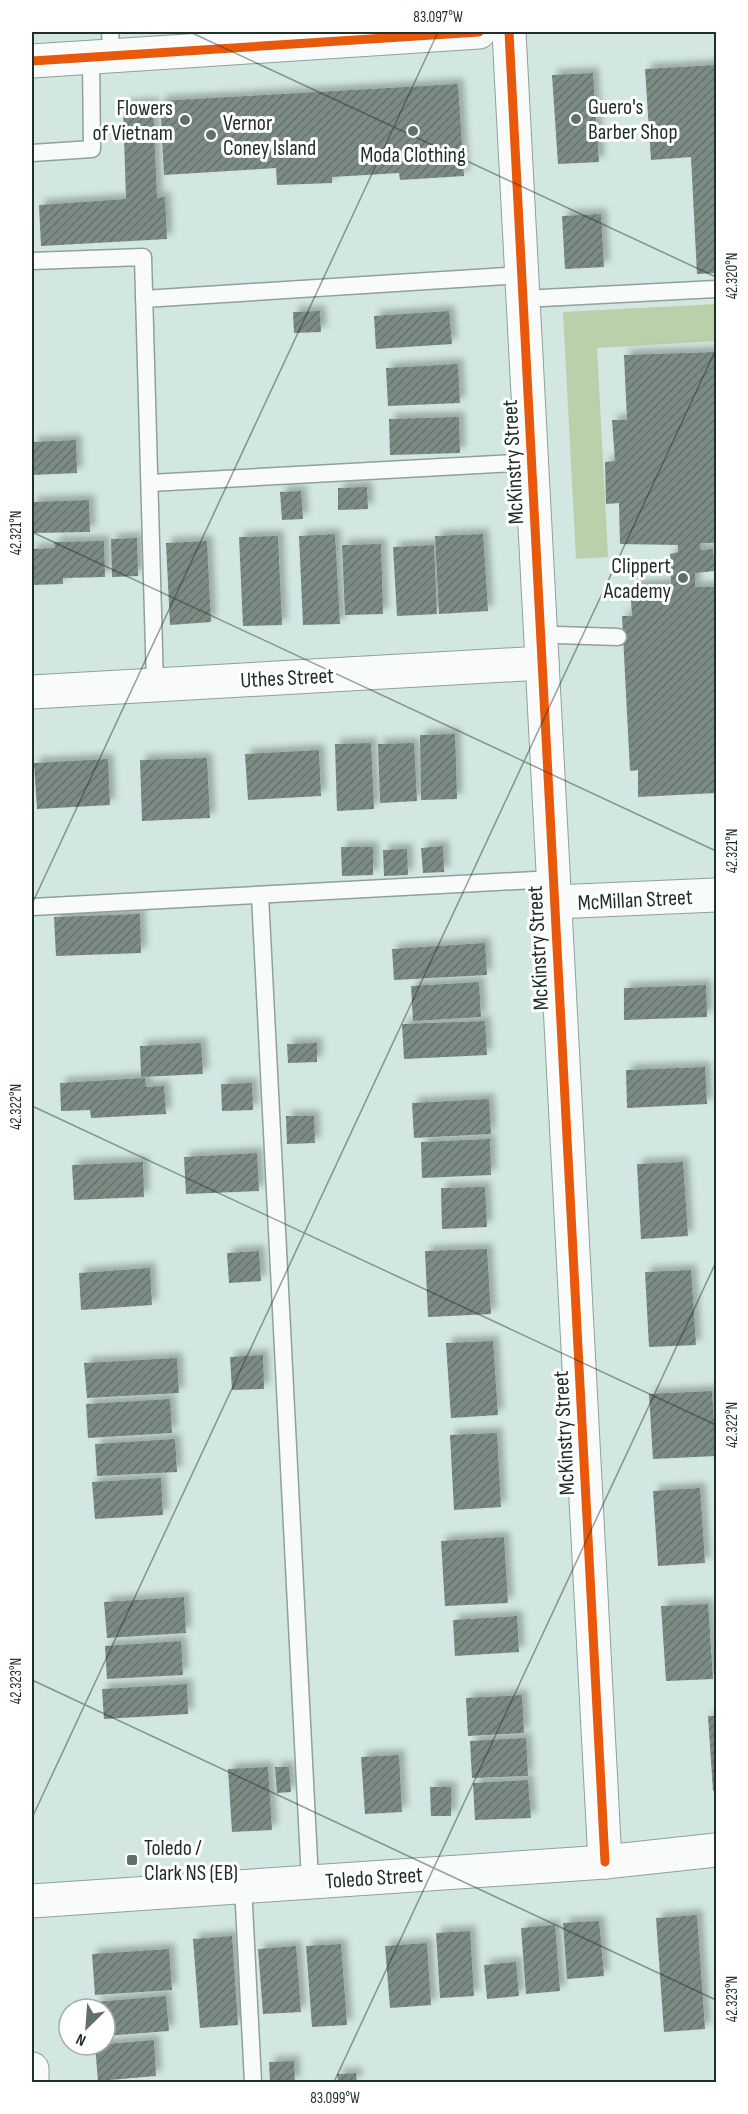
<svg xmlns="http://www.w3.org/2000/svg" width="748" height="2114" viewBox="0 0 748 2114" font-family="'Sofia Sans Condensed',sans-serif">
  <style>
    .green { fill: #b9d0ab }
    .building { fill: url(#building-hatch); filter: url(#shadow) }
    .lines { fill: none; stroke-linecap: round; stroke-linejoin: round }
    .service-casing { stroke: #90a09c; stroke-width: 19 }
    .minor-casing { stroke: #90a09c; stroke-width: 35 }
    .tertiary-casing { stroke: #90a09c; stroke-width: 35 }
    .service { stroke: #f8fbfa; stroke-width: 16 }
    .minor { stroke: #f8fbfa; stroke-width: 33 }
    .tertiary { stroke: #f8fbfa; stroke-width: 33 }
    .cycleway-casing { stroke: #fff; stroke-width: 13 }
    .cycleway { stroke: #e8590c; stroke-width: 9 }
    .ticks { fill: none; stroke: #212f2b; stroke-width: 1.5; stroke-opacity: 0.45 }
    .poi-dot { fill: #5f6f6b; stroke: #fff; stroke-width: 2 }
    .labels { text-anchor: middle; stroke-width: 6; stroke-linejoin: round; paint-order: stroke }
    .poi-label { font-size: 22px; fill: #212f2b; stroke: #fff; text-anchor: start }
    .street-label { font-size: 22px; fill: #212f2b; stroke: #fff }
    .neatline { fill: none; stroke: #212f2b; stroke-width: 2 }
    .ticks-label { font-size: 15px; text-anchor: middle; fill: #212f2b }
  </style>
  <defs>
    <pattern id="building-hatch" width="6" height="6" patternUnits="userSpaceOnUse" patternTransform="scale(1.5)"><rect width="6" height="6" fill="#7d8b85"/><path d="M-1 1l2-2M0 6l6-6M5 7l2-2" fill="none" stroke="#66726d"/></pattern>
    <filter id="shadow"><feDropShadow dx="5.5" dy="-5.5" stdDeviation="3" flood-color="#0004"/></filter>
  </defs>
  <rect width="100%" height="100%" fill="#d2e7e1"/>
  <path class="green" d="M716,304V341L597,348L608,557L576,559L563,312Z"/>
  <g class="building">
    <path d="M716,65V273L697,274L691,157L651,160L645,69Z"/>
    <path d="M593,73L599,162L558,164L552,75Z"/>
    <path d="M458,84L464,176L400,180L399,173L332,177V183L277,185L276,168L164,175L160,101Z"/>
    <path d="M153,103L157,198L165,197L167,239L41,246L39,205L126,199L123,105Z"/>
    <path d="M601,214L604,267L565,269L562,216Z"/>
    <path d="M320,311L321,332L294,333L293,312Z"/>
    <path d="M449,311L452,344L376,349L374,316Z"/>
    <path d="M716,352V543H700V550L713,549L715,571L695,573V587H716V793L638,797V770L630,771L622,616H632L630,586L671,584L670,554L678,552V545L620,544L619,503L606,504L605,462L615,461L612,420H627L624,355Z"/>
    <path d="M458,364L460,403L388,406L386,368Z"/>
    <path d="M459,417L460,453L390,455L389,419Z"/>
    <path d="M76,440L77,473L32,475V442Z"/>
    <path d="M367,487L368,509L338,510V488Z"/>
    <path d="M301,491L303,519L282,520L280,492Z"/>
    <path d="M89,500L90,532L32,533V502Z"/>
    <path d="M335,534L340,624L303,625L299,536Z"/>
    <path d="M483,534L488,611L439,614L435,536Z"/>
    <path d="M278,536L282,625L243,626L239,537Z"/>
    <path d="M137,538L138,576L112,577L111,539Z"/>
    <path d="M104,541L105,577L63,578V584L32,585V549L55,548L54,542Z"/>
    <path d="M207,541L211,622L170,625L166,543Z"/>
    <path d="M381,544L383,614L345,615L342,545Z"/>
    <path d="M434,545L437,614L397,616L393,547Z"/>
    <path d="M455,734L457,799L421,800L420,735Z"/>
    <path d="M371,743L374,809L337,811L335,744Z"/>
    <path d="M414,743L417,801L380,803L378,744Z"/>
    <path d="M319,750L321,796L248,800L245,754Z"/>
    <path d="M207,758L210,818L142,821L140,760Z"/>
    <path d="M108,759L110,805L37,809L34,763Z"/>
    <path d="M443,846L444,872L423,873L421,848Z"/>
    <path d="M341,847H373V875L342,876Z"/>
    <path d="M407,849L408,875L384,876L383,850Z"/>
    <path d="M140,914L141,953L56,956L54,917Z"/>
    <path d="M485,943L487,975L394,980L392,949Z"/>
    <path d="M479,982L481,1017L413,1021L411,986Z"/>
    <path d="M706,985L707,1017L624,1020V988Z"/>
    <path d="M485,1021L487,1055L404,1059L402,1024Z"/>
    <path d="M201,1043L203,1074L141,1077L140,1046Z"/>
    <path d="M317,1043V1062L288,1063L287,1044Z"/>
    <path d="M705,1067L707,1104L627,1108L626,1070Z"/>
    <path d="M145,1078L146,1087L164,1086L166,1114L91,1118L90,1110L61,1111L60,1083Z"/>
    <path d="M252,1083L253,1110L222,1111L221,1084Z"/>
    <path d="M489,1099L491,1134L414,1138L412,1103Z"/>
    <path d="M286,1116H314L315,1143L287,1144Z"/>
    <path d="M490,1139L491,1175L422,1178L421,1142Z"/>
    <path d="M257,1153L259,1191L186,1194L184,1157Z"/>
    <path d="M143,1162L144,1197L74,1200L72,1165Z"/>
    <path d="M683,1162L688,1236L641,1239L637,1164Z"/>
    <path d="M485,1187L487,1227L442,1229L441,1188Z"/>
    <path d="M487,1249L491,1314L428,1317L425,1251Z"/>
    <path d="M259,1251L261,1281L229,1283L227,1253Z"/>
    <path d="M150,1268L152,1305L81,1310L79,1273Z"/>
    <path d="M691,1270L696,1345L649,1347L645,1272Z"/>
    <path d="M493,1341L498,1415L451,1418L446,1343Z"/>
    <path d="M263,1355L264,1389L232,1390L230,1357Z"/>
    <path d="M177,1358L179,1393L87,1398L84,1363Z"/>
    <path d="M712,1391L716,1456L653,1459L649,1394Z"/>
    <path d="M170,1399L172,1433L88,1438L86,1404Z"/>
    <path d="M497,1433L501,1507L454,1510L450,1435Z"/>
    <path d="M175,1439L177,1472L97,1476L95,1444Z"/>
    <path d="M161,1478L163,1515L95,1519L92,1482Z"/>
    <path d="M700,1488L705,1563L658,1566L653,1491Z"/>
    <path d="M504,1537L508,1603L445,1606L441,1541Z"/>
    <path d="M184,1597L186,1633L107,1638L104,1602Z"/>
    <path d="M708,1604L713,1679L666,1681L661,1606Z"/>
    <path d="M517,1616L519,1652L455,1656L453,1620Z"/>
    <path d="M181,1641L183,1675L107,1679L105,1646Z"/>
    <path d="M187,1684L188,1714L104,1719L102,1689Z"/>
    <path d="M522,1695L524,1733L468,1736L466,1698Z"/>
    <path d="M708,1716H716V1790L713,1791Z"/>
    <path d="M526,1738L528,1776L472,1778L470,1741Z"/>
    <path d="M399,1755L402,1812L365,1814L361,1757Z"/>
    <path d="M268,1767L272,1830L232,1832L228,1769Z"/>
    <path d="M275,1767H289L291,1792L277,1793Z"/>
    <path d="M528,1780L531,1818L475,1820L473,1783Z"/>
    <path d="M430,1787H451V1816H431Z"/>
    <path d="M697,1915L705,2029L664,2032L656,1918Z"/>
    <path d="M599,1921L604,1976L567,1979L563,1923Z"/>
    <path d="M555,1925L560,1991L526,1994L521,1928Z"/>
    <path d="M470,1931L474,1996L440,1998L436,1933Z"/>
    <path d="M232,1936L238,2025L200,2028L193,1939Z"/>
    <path d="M427,1943L431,2005L390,2008L385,1946Z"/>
    <path d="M341,1944L347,2025L312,2027L306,1946Z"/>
    <path d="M296,1946L301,2012L263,2014L258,1949Z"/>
    <path d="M169,1949L172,1990L95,1995L92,1954Z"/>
    <path d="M516,1962L519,1996L487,1999L484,1965Z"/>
    <path d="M166,1996L169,2031L105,2036V2009H96L95,2002Z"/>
    <path d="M154,2040L156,2076L98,2081L95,2045Z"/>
    <path d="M294,2061L295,2082H270L269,2062Z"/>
    <path d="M356,2073L357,2082H338L337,2074Z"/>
  </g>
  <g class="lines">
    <g class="service-casing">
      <g id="service">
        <path d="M110,32L112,56"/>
        <path d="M32,153L92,149L91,58"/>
        <path d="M32,261L143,257L155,685"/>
        <path d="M144,299L522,275"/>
        <path d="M523,299L716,289"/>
        <path d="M150,483L531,462"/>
        <path d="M557,635L618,637"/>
        <path d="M260,895L310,1881"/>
        <path d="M32,907L553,879"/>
        <path d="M243,1886L253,2082"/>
      </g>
    </g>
    <g class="minor-casing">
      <g id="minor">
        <path d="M509,32L605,1862"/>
        <path d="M32,692L542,663"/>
        <path d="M554,902L716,895"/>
        <path d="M32,1901L605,1862L716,1850"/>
      </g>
    </g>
    <g class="tertiary-casing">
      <g id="tertiary">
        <path d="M32,61L479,32"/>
        <path d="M32,2069V2082"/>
      </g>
    </g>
    <use href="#service" class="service"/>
    <use href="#minor" class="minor"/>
    <use href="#tertiary" class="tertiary"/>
    <g class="cycleway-casing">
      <g id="cycleway">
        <path d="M509,32L605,1862"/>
        <path d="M32,61L479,32"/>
      </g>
    </g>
    <use href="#cycleway" class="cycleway"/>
  </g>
  <path class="ticks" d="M190,32L716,277M32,532L716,851M32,904L438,32M32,1106L716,1425M32,1680L716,2000M32,1818L716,349M334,2082L716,1262"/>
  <g class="poi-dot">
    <circle cx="576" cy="119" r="6"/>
    <circle cx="185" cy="120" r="6"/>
    <circle cx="413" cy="131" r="6"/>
    <circle cx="211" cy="135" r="6"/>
    <circle cx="683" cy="578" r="6"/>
    <rect x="126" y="1854" width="12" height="12" rx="3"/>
  </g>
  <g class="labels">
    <g class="poi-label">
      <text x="588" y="114">Guero's<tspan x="588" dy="25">Barber Shop</tspan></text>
      <text x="173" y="115" text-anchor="end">Flowers<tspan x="173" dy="25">of Vietnam</tspan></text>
      <text x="223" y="130">Vernor<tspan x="223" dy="25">Coney Island</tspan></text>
      <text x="413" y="162" text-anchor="middle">Moda Clothing</text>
      <text x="671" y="573" text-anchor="end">Clippert<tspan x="671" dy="25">Academy</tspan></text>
      <text x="144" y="1855">Toledo /<tspan x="144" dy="25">Clark NS (EB)</tspan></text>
    </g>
    <g class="street-label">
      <text transform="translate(512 462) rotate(-93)" y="8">McKinstry Street</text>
      <text transform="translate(287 677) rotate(-3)" y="8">Uthes Street</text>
      <text transform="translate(635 899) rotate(-3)" y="8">McMillan Street</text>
      <text transform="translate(537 948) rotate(-93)" y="8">McKinstry Street</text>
      <text transform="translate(563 1433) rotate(-93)" y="8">McKinstry Street</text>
      <text transform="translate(374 1877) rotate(-4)" y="8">Toledo Street</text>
    </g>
  </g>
  <rect width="748" height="2114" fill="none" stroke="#ffffff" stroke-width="66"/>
  <g transform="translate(87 2027) rotate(205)"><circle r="28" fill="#ffffff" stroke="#a6acaa" stroke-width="1.5"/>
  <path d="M0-4.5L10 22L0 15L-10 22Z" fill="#5f6f6b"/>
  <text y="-9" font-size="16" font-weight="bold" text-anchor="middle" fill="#212f2b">N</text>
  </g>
  <rect x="33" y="33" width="682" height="2048" class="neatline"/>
  <g class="ticks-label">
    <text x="438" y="22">83.097°W</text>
    <text transform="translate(732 276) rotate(-90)" y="5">42.320°N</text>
    <text transform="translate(16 533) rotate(-90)" y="5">42.321°N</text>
    <text transform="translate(732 851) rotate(-90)" y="5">42.321°N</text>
    <text transform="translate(16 1107) rotate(-90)" y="5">42.322°N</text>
    <text transform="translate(732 1425) rotate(-90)" y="5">42.322°N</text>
    <text transform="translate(16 1681) rotate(-90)" y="5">42.323°N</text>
    <text transform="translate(732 1999) rotate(-90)" y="5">42.323°N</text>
    <text x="335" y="2103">83.099°W</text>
  </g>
</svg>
